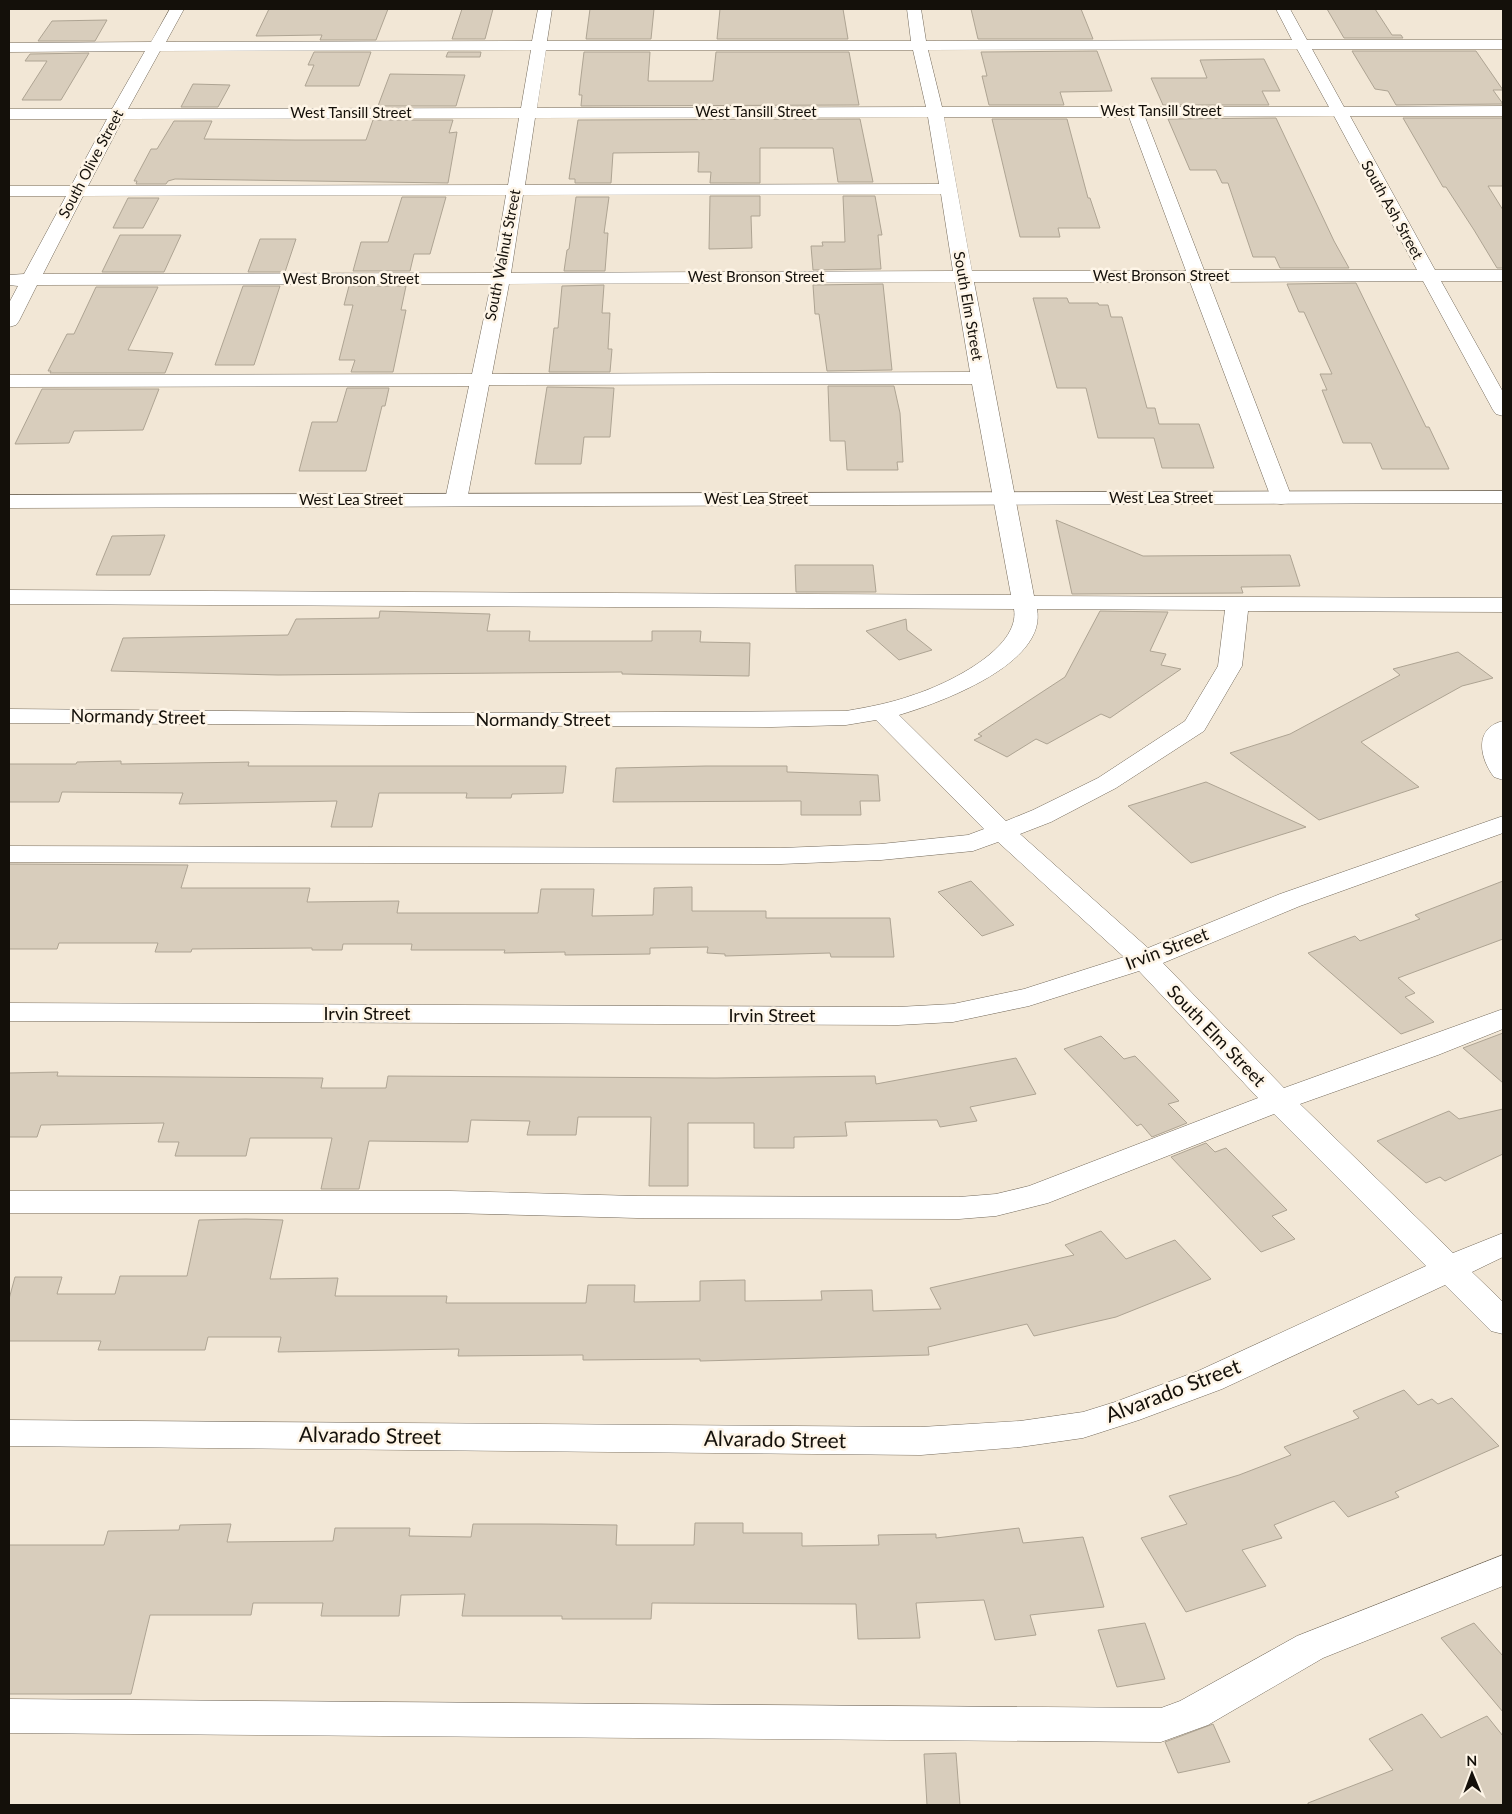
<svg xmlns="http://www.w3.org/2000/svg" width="1512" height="1814" viewBox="0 0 1512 1814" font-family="Lato,sans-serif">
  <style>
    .building { fill: #d8cdbc; stroke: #aea493 }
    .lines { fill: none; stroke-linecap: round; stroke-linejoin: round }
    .minor-casing { stroke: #746a5b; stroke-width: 1 }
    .major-casing { stroke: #746a5b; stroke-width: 1 }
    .minor { fill: #fff; fill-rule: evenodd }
    .major { fill: #fff; fill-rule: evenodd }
    .labels { text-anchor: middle; stroke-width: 5; stroke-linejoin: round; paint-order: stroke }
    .far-street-label { font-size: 15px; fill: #14100a; stroke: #fef5e7 }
    .street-label { font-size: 18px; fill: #14100a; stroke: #fef5e7 }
    .near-street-label { font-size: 21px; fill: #14100a; stroke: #fef5e7 }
  </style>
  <rect width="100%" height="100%" fill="#f2e7d6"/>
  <g class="building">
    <path d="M269,9H388L376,40H320L322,35L256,36Z"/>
    <path d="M462,9H493L485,39H452Z"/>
    <path d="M590,9H654L651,39H586Z"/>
    <path d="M720,9H843L848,39H717Z"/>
    <path d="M971,9H1081L1093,39H978Z"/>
    <path d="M1327,9H1375L1392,35H1401L1403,38H1344Z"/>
    <path d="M107,20L95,41H38L52,21Z"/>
    <path d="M1097,51L1112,91L1060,92L1064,105H989L982,76H987L981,52Z"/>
    <path d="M1352,51H1476L1503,90H1493L1503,104L1396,105L1388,91L1375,89Z"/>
    <path d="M314,52H371L359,86H305L314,65H308Z"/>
    <path d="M448,52H481L480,57H446Z"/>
    <path d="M584,52H650L648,81H713L716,52H849L859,105L581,106L582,95H579L580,85Z"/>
    <path d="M89,53L61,100H22L47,61H25L30,54Z"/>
    <path d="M1264,59L1280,91H1262L1269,105H1163L1151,78H1207L1200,60Z"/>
    <path d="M390,74L465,75L456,106H378Z"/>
    <path d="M193,84L230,85L218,107H181Z"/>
    <path d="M1276,118L1334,241L1349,268H1280L1275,257H1253L1228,183H1222L1216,170H1190L1168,119Z"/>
    <path d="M1403,118H1503V186H1488L1503,210V268H1497L1474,230L1446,187H1443Z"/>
    <path d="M860,119L873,182H838L833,148H760V183H710L711,172H698L699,152L613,153L611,183H575V179H569L578,120Z"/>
    <path d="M992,119H1067L1088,198H1090L1100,228H1058L1060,237H1020Z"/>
    <path d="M373,120H453L449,133L457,132L448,183L175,179L168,181L166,184H136L137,181H134L151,149H157L174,121H212L204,139L295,140H366Z"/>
    <path d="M710,196H760V216H751L752,248L709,249Z"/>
    <path d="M843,196H875L882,235H878L881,269L813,270L811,246H823L822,242H845Z"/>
    <path d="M402,197H446L430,254H414L410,271H353L361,242H388Z"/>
    <path d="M576,197H609L604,233H608L605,271H564L567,250L569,249Z"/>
    <path d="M128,198H159L143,228H113Z"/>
    <path d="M120,235H181L164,272H102Z"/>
    <path d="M260,239H296L285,272H248Z"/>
    <path d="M1356,283L1426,427H1429L1449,469H1382L1371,443H1343L1322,390H1327L1320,374H1332L1304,312H1299L1287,284Z"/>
    <path d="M883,284L892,370L827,371L819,314H815L813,285Z"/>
    <path d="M604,285L602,313H610L608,349H612L610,372H549L554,328H558L562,286Z"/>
    <path d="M243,286H280L254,365H215Z"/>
    <path d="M349,286H406L401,310H406L393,372H351L355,360H339L353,305H344Z"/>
    <path d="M96,287H158L128,350L173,353L165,373H50L51,371H48L67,334H74Z"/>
    <path d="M1033,298H1067L1069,303H1098L1099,305H1108L1111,317H1122L1147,408H1155L1159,424H1199L1214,468H1162L1154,438H1098L1086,388H1057Z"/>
    <path d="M828,386H894L900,413L903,462H897L898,470H847L845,441H830Z"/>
    <path d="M547,387L614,388L610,437H584L581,464H535Z"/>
    <path d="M347,388H389L385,406H382L366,471H299L312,422H337Z"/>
    <path d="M42,389H159L143,430L74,431L69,443L15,444Z"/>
    <path d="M1056,520L1143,556L1290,555L1300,586L1241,587L1243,593L1072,594Z"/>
    <path d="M165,535L150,575H96L112,536Z"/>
    <path d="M795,565H873L876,592H796Z"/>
    <path d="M380,611L490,614L487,631H530L529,641H652V631H701L700,642L750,643L749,676L622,674V672L278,675L111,671L123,638L288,635L296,619L379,618Z"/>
    <path d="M1100,611L1168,612L1150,651L1166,654L1161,665L1181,669L1110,718L1101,714L1047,744L1036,739L1007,757L974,740L982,736L978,734L1065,677Z"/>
    <path d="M906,619L907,630L932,650L899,660L866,631Z"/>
    <path d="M1458,652L1493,678L1462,686L1361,742L1419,787L1319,820L1230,753L1290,734L1400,675L1393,669Z"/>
    <path d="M121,761V764L249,762L248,766H566L563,793L512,794L511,798H466L467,793H379L372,827H331L337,801L179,804L183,793L62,792L59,802H9V764H76L77,762Z"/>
    <path d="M706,766H787V772L878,775L880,801H860L861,815H801V801L613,802L616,768Z"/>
    <path d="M1206,782L1306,827L1191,863L1128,806Z"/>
    <path d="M9,864L188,865L181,888H310L307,902L399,901L397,913H538L541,889H594L592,916L653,915L654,888L692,887V911H766V918H890L894,957H831L830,953L725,956V954L707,953L708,947L650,948V954L565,955V952L504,953L505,950H411L412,944H343L342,950H312V948L192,949L191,952H155L158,943H59L57,949H9Z"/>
    <path d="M971,881L1014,925L982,936L938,892Z"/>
    <path d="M1503,881V939L1398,978L1415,993L1405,997L1434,1022L1401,1034L1308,953L1355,936L1360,941L1420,919L1415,915Z"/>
    <path d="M1503,1033V1083L1463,1048Z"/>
    <path d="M1101,1036L1124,1059L1135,1056L1179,1101L1168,1104L1187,1123L1152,1137L1141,1124L1137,1126L1064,1049Z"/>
    <path d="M1016,1058L1036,1094L970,1107L977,1121L940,1127L937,1120L845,1122L847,1136L794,1137V1148H754V1123H688V1186H649L651,1117H578L576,1135H527L530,1121L471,1120L468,1142L369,1141L359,1189H321L332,1138H250L246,1156H175L179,1142H158L164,1123L41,1125L37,1137H9V1073L58,1072L57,1076L323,1078L321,1088H386L388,1076L715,1078L875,1076L876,1084Z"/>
    <path d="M1503,1109V1154L1445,1181L1440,1177L1426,1183L1377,1141L1449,1111L1459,1119Z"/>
    <path d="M1206,1143L1215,1152L1226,1148L1287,1210L1272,1216L1295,1239L1261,1252L1171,1157Z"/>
    <path d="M246,1219L283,1220L270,1279L338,1278L335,1296H447L446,1303H586L588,1285H635L634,1302L700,1301V1281L745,1280V1301L822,1300L821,1291L872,1290L873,1311L941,1309L930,1288L1074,1255L1065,1245L1101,1231L1126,1259L1175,1240L1211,1279L1116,1317L1034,1336L1027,1324L928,1347L929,1355L700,1361V1359L583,1360V1355L458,1356L459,1349L278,1352L281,1337H208L205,1350H98L101,1341H9V1299L15,1277H62L57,1294H115L120,1276H187L199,1220Z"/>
    <path d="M1404,1390L1418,1405L1432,1399L1438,1404L1452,1398L1499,1446L1395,1492L1399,1497L1348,1517L1334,1501L1274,1525L1282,1538L1242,1550L1266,1586L1186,1612L1141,1538L1187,1524L1169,1496L1239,1475L1291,1455L1284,1447L1359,1418L1353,1411Z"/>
    <path d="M695,1523H743V1533H802V1546L879,1545L878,1535L936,1534V1538L1019,1528L1023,1543L1083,1537L1104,1607L1030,1615L1036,1635L995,1640L984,1600L916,1603L920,1638L858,1639L856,1604L652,1603L651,1619H562V1616H462L465,1594L401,1595L399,1616H321L323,1603H253L251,1615H150L131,1694H9V1545H104L108,1531L179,1530L180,1525L231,1524L227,1542L333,1541L335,1528H410L409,1536L471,1537L473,1524H540L617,1525L616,1545H694Z"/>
    <path d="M1145,1623L1165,1679L1117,1687L1098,1630Z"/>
    <path d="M1474,1623L1503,1656V1712L1441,1638Z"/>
    <path d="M1422,1714L1441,1738L1487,1716L1503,1736V1805H1308V1803L1393,1770L1369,1739Z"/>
    <path d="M1213,1724L1230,1762L1178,1773L1165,1742Z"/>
    <path d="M956,1753L960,1805H927L924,1754Z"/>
  </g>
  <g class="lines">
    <g class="minor-casing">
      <g id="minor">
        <path d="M170,9H184L166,42L532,41L538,9H552L547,41H911L907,9H921L926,41L1292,40L1276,9H1290L1307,40H1503V49H1312L1344,107L1503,106V116H1350L1435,270H1503V281H1441L1503,392V416L1496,414L1493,410L1423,281L1209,282L1292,498L1289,503L1281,504L1273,503L1190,282H974L1034,596L1503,598V612L1248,611L1242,666L1204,731L1116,788L1051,822L1020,834L1148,948L1280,894L1503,816V833L1300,906L1163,963L1284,1088L1503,1009V1029L1438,1055L1300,1104L1453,1253L1503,1233V1257L1472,1272L1503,1302V1334L1491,1331L1445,1285L1222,1389L1139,1420L1083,1438L1020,1447L921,1455L9,1446V1420L921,1427L1020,1421L1083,1412L1115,1402L1198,1371L1426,1266L1274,1114L1048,1203L996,1216L959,1219L637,1218L450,1213H9V1191H450L637,1196L959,1197L996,1194L1029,1186L1258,1098L1139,971L1029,1006L953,1022L898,1025L9,1021V1003L898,1007L953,1004L1024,989L1124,957L998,842L973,851L881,860L781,864L9,862V846L781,848L881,844L968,835L984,829L876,720L846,725L772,727L9,723V709L466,713L846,711C869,707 891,703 913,695C945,685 1021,649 1014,609L9,604V590L1011,595L972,384L489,385L467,500L464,505L456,506L448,505L445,500L469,386L9,387V375L472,374L491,284L37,285L19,321L16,325L9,327V303L18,286L9,285V275L24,274L66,196H9V186H71L107,119H9V109H112L145,51L9,52V43L151,42ZM1297,49L1329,107H942L928,50ZM531,50L521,108L128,109L160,51ZM546,50H913L926,107L537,108ZM1334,116L1417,270H1204L1145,117ZM928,117L939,184L525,185L535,118ZM944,117H1129L1186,271H972ZM519,118L508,185L88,186L123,119ZM941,194L953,271L511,273L523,195ZM506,195L493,273L43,274L83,196ZM955,282L970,372L492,374L509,284ZM1037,609L1225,610L1218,666L1185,721L1098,778L1033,810L1006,821L899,715C939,703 1048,664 1037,609Z"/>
        <path d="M1503,721V780L1494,777C1480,759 1473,728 1503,721Z"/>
        <path d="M1503,1555V1586L1323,1658L1208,1725L1161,1742L9,1733V1699L1161,1708L1180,1701L1297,1636Z"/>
      </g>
    </g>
    <g class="major-casing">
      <path id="major" d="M1503,491V503L9,508V495Z"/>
    </g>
    <use href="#minor" class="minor"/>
    <use href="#major" class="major"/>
  </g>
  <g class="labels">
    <g class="far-street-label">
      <text x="1161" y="116">West Tansill Street</text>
      <text x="756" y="117">West Tansill Street</text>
      <text x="351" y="118">West Tansill Street</text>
      <text transform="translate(91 164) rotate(-62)" y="5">South Olive Street</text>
      <text transform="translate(1392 210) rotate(61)" y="5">South Ash Street</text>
      <text transform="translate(503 255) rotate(-79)" y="5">South Walnut Street</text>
      <text x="1161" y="281">West Bronson Street</text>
      <text x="756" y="282">West Bronson Street</text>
      <text x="351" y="284">West Bronson Street</text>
      <text transform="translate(968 306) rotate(80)" y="5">South Elm Street</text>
      <text x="1161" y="503">West Lea Street</text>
      <text x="756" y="504">West Lea Street</text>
      <text x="351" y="505">West Lea Street</text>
    </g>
    <g class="street-label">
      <text transform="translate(138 717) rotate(1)" y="6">Normandy Street</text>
      <text x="543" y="726">Normandy Street</text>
      <text transform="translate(1167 949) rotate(-21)" y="6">Irvin Street</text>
      <text x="367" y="1020">Irvin Street</text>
      <text x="772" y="1022">Irvin Street</text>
      <text transform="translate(1216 1036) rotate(46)" y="6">South Elm Street</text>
    </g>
    <g class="near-street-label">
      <text transform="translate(1173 1391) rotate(-21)" y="7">Alvarado Street</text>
      <text transform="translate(370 1436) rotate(1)" y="7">Alvarado Street</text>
      <text transform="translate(775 1440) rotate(1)" y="7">Alvarado Street</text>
    </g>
  </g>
  <rect width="1512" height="1814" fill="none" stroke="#14100a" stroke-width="20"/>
  <g transform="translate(1472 1774) rotate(359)" stroke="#fef5e7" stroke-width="4" paint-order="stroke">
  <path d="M0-4L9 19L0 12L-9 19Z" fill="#14100a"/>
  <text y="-8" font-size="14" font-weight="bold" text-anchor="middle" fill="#14100a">N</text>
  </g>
</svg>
